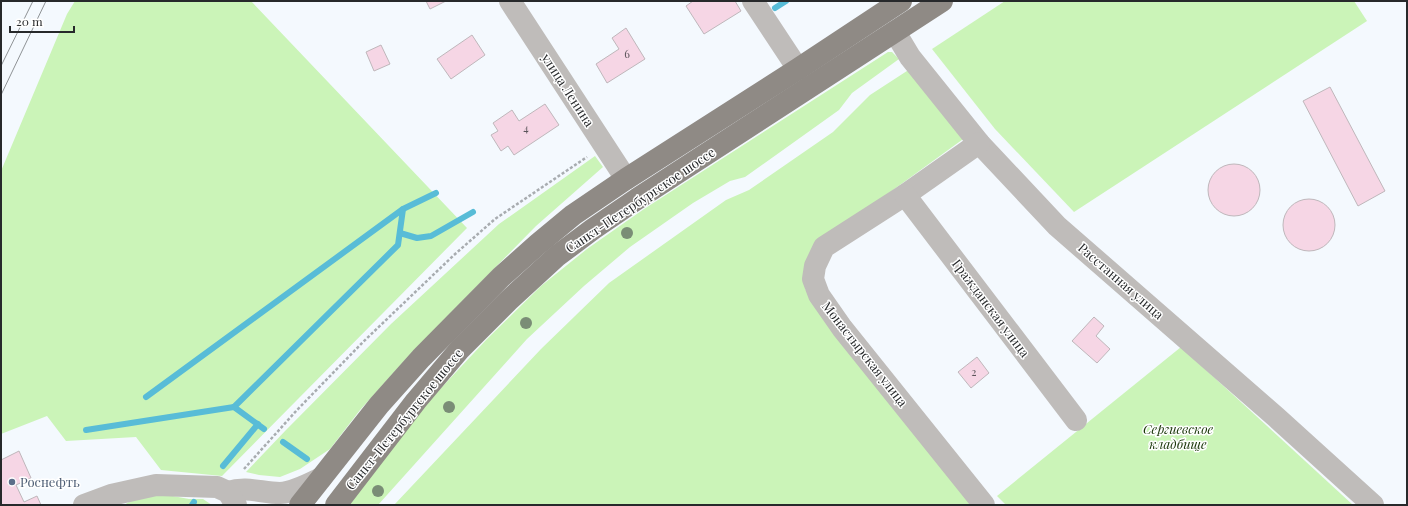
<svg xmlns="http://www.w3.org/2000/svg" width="1408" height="506" viewBox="0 0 1408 506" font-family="'Playfair Display',serif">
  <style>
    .green { fill: #cbf4b8 }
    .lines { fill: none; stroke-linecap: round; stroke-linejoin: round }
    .stream { stroke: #58bcd7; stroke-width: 6 }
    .building { fill: #f6d6e5; stroke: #bfb7bb }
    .path { stroke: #a8acb0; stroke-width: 2.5; stroke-dasharray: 3 2; stroke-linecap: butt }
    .minor { stroke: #bfbcba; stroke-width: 22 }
    .major { stroke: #8f8a85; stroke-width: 22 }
    .tram { stroke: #8e9295; stroke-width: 1 }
    .tree { fill: #7a8d76 }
    .service-dot { fill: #5c6f8a; stroke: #fff; stroke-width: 1.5 }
    .labels { text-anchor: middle; stroke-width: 3; stroke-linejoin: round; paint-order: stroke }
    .number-label { font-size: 11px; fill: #5b545a }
    .street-label { font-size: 13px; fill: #27292b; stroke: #fff }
    .park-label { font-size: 13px; font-style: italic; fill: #173406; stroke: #fff }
    .service-label { font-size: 13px; fill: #4e5e75; stroke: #fff; text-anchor: start }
  </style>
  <rect width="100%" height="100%" fill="#f4f9fe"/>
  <g class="green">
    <path d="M75,1H251L467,228L222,476L161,470L136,437L66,441L47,416L1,434V171L67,14Z"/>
    <path d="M1005,1H1354L1367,21L1074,212L995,129L932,49Z"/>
    <path d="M888,52H892L899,59L852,93L839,110L745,177L730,181L693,203L630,247L584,286L527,339L378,505H347L428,402L487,339L541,286L587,249L644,209Z"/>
    <path d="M910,69L966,137L820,243L805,289L975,505H394L541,349L609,283L726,200L749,190L833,132L870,95Z"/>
    <path d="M595,156L603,167L536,226L413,351L360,410L330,449L300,469L280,477L259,475L246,472L286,430L391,324L499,224Z"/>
    <path d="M1181,347L1353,505H1006L997,496Z"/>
    <path d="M162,494L189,499H203L212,505H124L132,500Z"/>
  </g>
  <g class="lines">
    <g class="stream">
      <path d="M775,8L786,1"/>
      <path d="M400,233L417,238L431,236L473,212"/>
      <path d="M146,397L403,209L436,193"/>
      <path d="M234,407L398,245L403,209"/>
      <path d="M86,430L234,407L264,429"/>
      <path d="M283,442L307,459"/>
      <path d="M223,466L258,424"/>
      <path d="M192,505L194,502"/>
    </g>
  </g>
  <g class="building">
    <path d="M426,1H446L430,9Z"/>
    <path d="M693,1H735L741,11L704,34L686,6Z"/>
    <path d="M626,28L645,59L607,83L596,64L619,49L612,38Z"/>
    <path d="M472,35L485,55L451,79L437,59Z"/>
    <path d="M381,45L390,64L374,71L366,52Z"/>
    <path d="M1330,87L1385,191L1358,206L1303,101Z"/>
    <path d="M545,104L559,125L514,155L508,146L501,151L491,135L498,131L493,123L512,110L519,121Z"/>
    <circle cx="1234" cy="190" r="26"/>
    <circle cx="1309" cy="225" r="26"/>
    <path d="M1094,317L1104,326L1096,336L1110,349L1097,363L1072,341Z"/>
    <path d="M977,357L989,373L971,388L958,372Z"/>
    <path d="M19,451L31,478L16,485L24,502L37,496L41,505H2L1,504V460Z"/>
  </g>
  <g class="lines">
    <path class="path" d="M244,469L297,410L363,342L454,255L495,219L587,157"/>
    <g class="minor">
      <path d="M510,1L626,179"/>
      <path d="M753,1L798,69"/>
      <path d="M895,32L910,57L979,143L1057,226L1276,417L1373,505"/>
      <path d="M979,143L905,195L824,247L815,266L813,279L819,295L842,328L984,505"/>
      <path d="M905,195L1076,420"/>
      <path d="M228,492C247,486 262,493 280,493C294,492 309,484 321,478"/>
      <path d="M84,505L111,495L156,485L217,487L228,492L236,505"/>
    </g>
    <g class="major">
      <path d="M300,505L379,405L421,358L501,277L538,244L573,215L626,179L798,69L901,1"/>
      <path d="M336,505L416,401L460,349L508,301L557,256L593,229L637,199L942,1"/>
    </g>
    <g class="tram">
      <path d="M1,66L33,1"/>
      <path d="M1,95L46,1"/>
    </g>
  </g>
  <g class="tree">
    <circle cx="627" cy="233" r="6"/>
    <circle cx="526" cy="323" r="6"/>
    <circle cx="449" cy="407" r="6"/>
    <circle cx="378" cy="491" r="6"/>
  </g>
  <circle class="service-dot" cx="12" cy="482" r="4"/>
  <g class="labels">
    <g class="number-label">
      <text x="627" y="58">6</text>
      <text x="526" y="132">4</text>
      <text x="974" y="376">2</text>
    </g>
    <g class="street-label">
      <text transform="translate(568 90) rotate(57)" y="5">улица Ленина</text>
      <text transform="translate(640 200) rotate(-34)" y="5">Санкт-Петербургское шоссе</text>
      <text transform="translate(1121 281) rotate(41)" y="5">Расстанная улица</text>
      <text transform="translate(991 308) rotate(53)" y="5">Гражданская улица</text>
      <text transform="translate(865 354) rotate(52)" y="5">Монастырская улица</text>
      <text transform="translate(404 419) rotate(-51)" y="5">Санкт-Петербургское шоссе</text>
    </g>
    <g class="park-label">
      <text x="1178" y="434">Сергиевское<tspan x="1178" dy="15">кладбище</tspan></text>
    </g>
    <g class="service-label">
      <text x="20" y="487">Роснефть</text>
    </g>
  </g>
  <rect width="1408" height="506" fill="none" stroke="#27292b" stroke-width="4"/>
  <path d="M10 26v6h64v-6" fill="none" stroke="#27292b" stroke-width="2"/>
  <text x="16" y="26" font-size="12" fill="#27292b" stroke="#ffffff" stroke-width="3" paint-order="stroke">20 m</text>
</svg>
